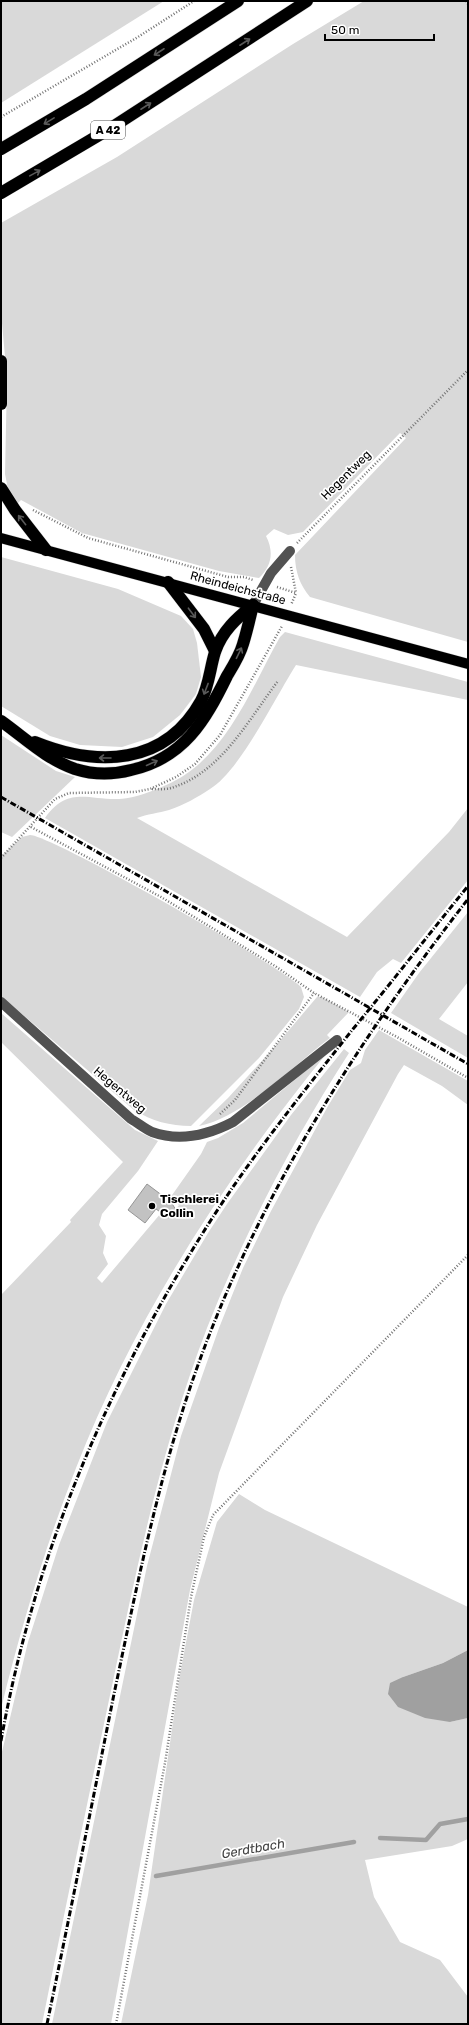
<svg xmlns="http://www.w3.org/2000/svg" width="469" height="2025" viewBox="0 0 469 2025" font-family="Rubik,sans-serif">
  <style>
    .green { fill: #d9d9d9 }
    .water { fill: #a0a0a0 }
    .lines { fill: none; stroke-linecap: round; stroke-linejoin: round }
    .stream { stroke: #a0a0a0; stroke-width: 4.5 }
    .building { fill: #c2c2c2; stroke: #969696 }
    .major-casing { stroke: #dbdbdb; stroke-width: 11 }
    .highway-casing { stroke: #dbdbdb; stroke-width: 13 }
    .path { stroke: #747474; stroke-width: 2.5; stroke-dasharray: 1 2; stroke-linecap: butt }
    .minor { stroke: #525252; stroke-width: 10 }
    .major { stroke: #000; stroke-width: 10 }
    .highway { stroke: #000; stroke-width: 12 }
    .rail { stroke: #000; stroke-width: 3; stroke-dasharray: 6 2 1 2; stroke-linecap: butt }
    .oneway { stroke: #595959 }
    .poi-dot { fill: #000; stroke: #fff; stroke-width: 1.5 }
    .labels { text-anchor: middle; stroke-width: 3.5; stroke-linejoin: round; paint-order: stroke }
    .shield { fill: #fff; stroke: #4c4c4c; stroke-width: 1 }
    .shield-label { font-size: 11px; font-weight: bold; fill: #000 }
    .street-label { font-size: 12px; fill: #000; stroke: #fff }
    .poi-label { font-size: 12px; font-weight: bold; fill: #000; stroke: #fff; text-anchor: start }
    .water-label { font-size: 13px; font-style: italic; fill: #414141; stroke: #fff }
  </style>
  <rect width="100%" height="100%" fill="#fff"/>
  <g class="green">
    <path d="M1,1H164L1,103Z"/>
    <path d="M364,1H468V642L310,597C300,585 295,572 295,555L406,438L400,433L303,532L288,535L274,529L266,536C274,552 272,565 259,578L219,571L82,533L21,500L17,504L8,489L5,474L7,379L1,312V223L117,157L293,44Z"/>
    <path d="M1,557L118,589L181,616L193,629L197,643L201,677L196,694L180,715L153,737L122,747L80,745L50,736L1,706Z"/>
    <path d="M285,632L468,682V700L296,665C276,696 240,771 210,789C198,797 184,805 169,810C159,813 147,814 137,818L347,937L449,832L468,808V880L401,963L393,959L377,972L360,997L45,818C68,786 87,800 119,799C137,799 172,784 186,774C231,744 254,683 280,637Z"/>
    <path d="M1,735L56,771L75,777L12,837L1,832Z"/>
    <path d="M30,835C51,835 281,966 301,987L304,997L299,1009L259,1058L191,1126C170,1126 152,1121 134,1110L1,996V856L22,837Z"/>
    <path d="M468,912V982L439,1019L468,1036V1058L391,1013L419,973Z"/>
    <path d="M317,997H322L349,1012L327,1035L330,1038C293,1066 243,1117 199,1126L228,1098L278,1043Z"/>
    <path d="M1,1013L135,1130L158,1141L138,1171L102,1214L99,1225L106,1236L103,1253L108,1264L97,1278L102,1283L161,1213L169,1218L179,1205L170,1198L201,1154L207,1142L218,1138L243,1123L327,1053C225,1178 135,1317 76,1468C45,1547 21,1627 1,1709V1295L71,1222L70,1220L123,1162L1,1042Z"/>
    <path d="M379,1030L468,1081V1105L442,1086L404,1065L398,1074L317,1225L283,1297L219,1473L190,1590L111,2024H52L147,1566L181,1436L219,1328L243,1268L271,1211L328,1106L350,1070L361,1063L365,1050Z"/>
    <path d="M344,1049L349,1053C293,1140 245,1232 207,1328C163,1442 138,1561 113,1681C89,1795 65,1909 42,2024H1V1756L28,1642L59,1545L107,1422L166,1304L208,1233L227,1204L291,1115Z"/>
    <path d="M239,1494L265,1510L468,1607V1650L443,1663L403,1677L450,1722L468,1718V1839L452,1846L365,1860L374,1897L400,1942L440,1960L468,1997V2024H121L148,1895L180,1674L194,1600L217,1522Z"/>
  </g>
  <path class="water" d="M468,1650V1718L450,1722L425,1718L398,1707L388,1694L390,1683L403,1677L443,1663Z"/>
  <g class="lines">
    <g class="stream">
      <path d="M380,1838L426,1840L440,1824L468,1819"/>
      <path d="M156,1876L354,1842"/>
    </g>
  </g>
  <path class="building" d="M147,1184L171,1202L176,1210L169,1218L156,1209L145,1223L128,1210Z"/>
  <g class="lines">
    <g class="major-casing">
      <path id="major" d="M1,538L468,664"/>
    </g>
    <g class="highway-casing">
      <g id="highway">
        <path d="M1,149L86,99L238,1"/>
        <path d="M1,193L111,128L307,1"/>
        <path d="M1,361V404"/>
        <path d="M1,488L15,510L46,550"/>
        <path d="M168,582L204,629L215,651"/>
        <path d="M1,721C25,738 46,759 75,769C94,775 112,775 131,770C184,758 205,721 227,676C233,666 240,655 243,644C247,631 250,618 253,605"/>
        <path d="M35,742C97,767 165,766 201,701C209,686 210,668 215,652C222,631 237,618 253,605"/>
      </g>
    </g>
    <g class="path">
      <path d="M466,1L468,4"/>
      <path d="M1,117L138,37L194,1"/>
      <path d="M33,510L88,538L228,577H244L253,580"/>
      <path d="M297,543L468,370"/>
      <path d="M291,567L296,593"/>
      <path d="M277,587L296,593L291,605"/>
      <path d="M152,789C159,789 167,790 174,787C222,771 249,719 278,681"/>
      <path d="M31,827L161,897L275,966L314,993L397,1037L468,1078"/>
      <path d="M1,858L55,799L69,793L135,792L150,789L176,777L195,764L220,735L282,626"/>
      <path d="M220,1114L235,1100L314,993"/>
      <path d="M116,2024L165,1763L191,1597L204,1537L213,1515L468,1255"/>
    </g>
    <g class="minor">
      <path d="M253,605L271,573L290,551"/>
      <path d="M1,1002L131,1119C138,1123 145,1129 152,1132C180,1142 208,1135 233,1122L337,1040"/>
    </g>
    <use href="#major" class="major"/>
    <use href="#highway" class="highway"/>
    <g class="rail">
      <path d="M1,797L468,1064"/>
      <path d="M1,1741C34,1555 109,1380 211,1220C254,1153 304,1091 353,1029C392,982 429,934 468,886"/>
      <path d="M47,2024C70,1914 92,1804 114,1694C135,1595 155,1494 187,1397C247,1214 350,1051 468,899"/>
    </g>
  </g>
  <defs><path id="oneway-shaft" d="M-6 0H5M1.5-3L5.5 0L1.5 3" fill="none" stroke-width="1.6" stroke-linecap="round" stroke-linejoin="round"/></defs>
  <g class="oneway">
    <use href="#oneway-shaft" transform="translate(245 42) rotate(-33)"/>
    <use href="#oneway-shaft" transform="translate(159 52) rotate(147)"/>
    <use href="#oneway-shaft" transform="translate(146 106) rotate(-33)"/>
    <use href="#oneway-shaft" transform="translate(49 121) rotate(149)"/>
    <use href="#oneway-shaft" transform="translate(35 173) rotate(-29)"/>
    <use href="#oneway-shaft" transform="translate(22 520) rotate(-128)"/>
    <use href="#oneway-shaft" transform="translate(192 613) rotate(53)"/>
    <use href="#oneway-shaft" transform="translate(239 653) rotate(-64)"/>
    <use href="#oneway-shaft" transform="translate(206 689) rotate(111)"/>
    <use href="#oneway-shaft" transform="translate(105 758) rotate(-180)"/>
    <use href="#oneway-shaft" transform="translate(152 763) rotate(-24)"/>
  </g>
  <circle class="poi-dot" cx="152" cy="1206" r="4"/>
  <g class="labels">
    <rect class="shield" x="91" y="121" width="34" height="18" rx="3"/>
    <g class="shield-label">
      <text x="108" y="134">A 42</text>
    </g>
    <g class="street-label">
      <text transform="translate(346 475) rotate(-45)" y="4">Hegentweg</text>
      <text transform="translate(238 588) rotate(15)" y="4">Rheindeichstraße</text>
      <text transform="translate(120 1090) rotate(40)" y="4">Hegentweg</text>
    </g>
    <g class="poi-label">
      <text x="160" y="1203">Tischlerei<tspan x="160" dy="14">Collin</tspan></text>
    </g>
    <g class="water-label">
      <text transform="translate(253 1848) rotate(-10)" y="5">Gerdtbach</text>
    </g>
  </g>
  <rect width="469" height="2025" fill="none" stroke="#000000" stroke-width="4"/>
  <path d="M325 34v6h109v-6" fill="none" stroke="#000000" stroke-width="2"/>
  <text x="331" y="34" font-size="12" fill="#000000" stroke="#ffffff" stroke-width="3" paint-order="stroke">50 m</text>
</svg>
